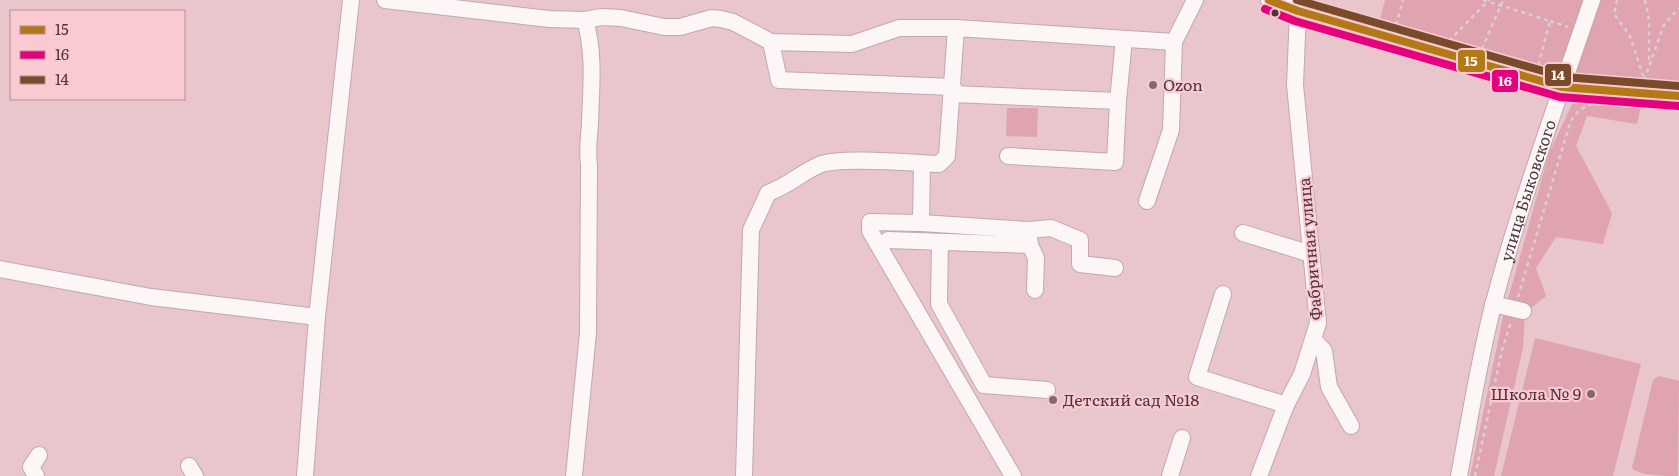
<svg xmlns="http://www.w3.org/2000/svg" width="1679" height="476" viewBox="0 0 1679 476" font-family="Literata,serif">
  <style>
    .green { fill: #dfa4af }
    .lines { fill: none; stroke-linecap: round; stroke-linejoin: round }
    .minor-casing { stroke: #c2a8ac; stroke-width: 18 }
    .path { stroke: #dacfd1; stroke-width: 2.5; stroke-dasharray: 4 4; stroke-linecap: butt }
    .minor { stroke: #fcf6f7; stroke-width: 16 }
    .bus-1-casing { stroke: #fac9d1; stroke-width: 11 }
    .bus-2-casing { stroke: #fac9d1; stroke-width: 11 }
    .bus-3-casing { stroke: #fac9d1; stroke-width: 11 }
    .bus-1 { stroke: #b37917; stroke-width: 8 }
    .bus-2 { stroke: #e5007d; stroke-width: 8 }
    .bus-3 { stroke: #7a4b2a; stroke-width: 8 }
    .bus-dot { fill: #4d3539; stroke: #fac9d1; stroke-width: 2 }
    .poi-dot { fill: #83686c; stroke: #fac9d1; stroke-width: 2 }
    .labels { text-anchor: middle; stroke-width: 4.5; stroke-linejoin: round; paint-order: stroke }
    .poi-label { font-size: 16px; fill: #4d3539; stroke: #fac9d1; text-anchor: start }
    .street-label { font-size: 16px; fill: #4d3539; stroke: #fac9d1 }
    .line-badge { stroke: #fac9d1; stroke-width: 2 }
    .badge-label { font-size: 14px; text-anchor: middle; font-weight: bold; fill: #fff }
  </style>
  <rect width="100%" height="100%" fill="#e8c6cc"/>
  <g class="green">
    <path d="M1385,0H1679V83L1577,79L1378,26Z"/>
    <path d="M1575,98L1642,102L1637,124L1587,116L1576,146L1612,213L1603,244L1556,237L1536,268L1546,296L1525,313L1523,348L1494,476H1470L1503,317L1549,153Z"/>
    <path d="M1007,108H1038L1037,137L1006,136Z"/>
    <path d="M1535,338L1641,364L1613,476H1501Z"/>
    <path d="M1659,376L1679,381L1678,476C1664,476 1640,476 1632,468L1653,380Z"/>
  </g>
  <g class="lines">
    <g class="minor-casing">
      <g id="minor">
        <path d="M385,0L549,19L585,20L602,17L621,18L664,27H680L712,18L721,19L733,22L771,42L779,80L953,87"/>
        <path d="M1269,0L1298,11L1562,87L1679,96"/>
        <path d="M771,42L852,44L899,28H956"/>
        <path d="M952,94L1118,101L1124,39"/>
        <path d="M1008,156L1115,162L1118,101"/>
        <path d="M922,164L921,223L870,222V231L1013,476"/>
        <path d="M1147,201L1171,130L1174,42"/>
        <path d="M921,223L1028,230L1051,228L1080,240V264L1115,268"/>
        <path d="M1243,233L1311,254"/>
        <path d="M888,240L1030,245L1028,230"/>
        <path d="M940,242L939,304L984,385L1047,390"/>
        <path d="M1030,245L1036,258L1035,290"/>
        <path d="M0,269L151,297L317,317"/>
        <path d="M1223,294L1197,377L1286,405"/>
        <path d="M1493,304L1523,311"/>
        <path d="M1313,339L1324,351L1329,387L1351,426"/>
        <path d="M189,466L195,476"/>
        <path d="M36,476L31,467L39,455"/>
        <path d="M305,476L317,317L351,0"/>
        <path d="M574,476L588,333L589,165C587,151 589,138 590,123C591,88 595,54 585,20"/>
        <path d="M744,476L751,230L768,193C788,186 801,173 819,165C838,156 914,163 939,164L947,156L956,28L1174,42L1195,0"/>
        <path d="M1170,476L1182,438"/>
        <path d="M1259,476L1286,405L1302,374L1318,323L1295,85L1298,11"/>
        <path id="s1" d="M1459,476C1470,418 1479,359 1494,302C1521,200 1558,100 1592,0"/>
      </g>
    </g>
    <g class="path">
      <path d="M1483,0L1550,21L1538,66"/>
      <path d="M1617,0L1614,14L1630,36L1644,79"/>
      <path d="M1645,0L1649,20V63"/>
      <path d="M1550,21L1568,27"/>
      <path d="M1396,25L1403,0"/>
      <path d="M1449,41L1489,0"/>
      <path d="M1482,49L1503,0"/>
      <path d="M895,71L898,41"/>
      <path d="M1644,80L1664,25L1679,8"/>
      <path d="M1518,297L1570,123C1575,113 1580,108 1592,104"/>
      <path d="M1363,423C1376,419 1389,413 1396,399C1411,371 1398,320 1444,318C1453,318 1465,323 1474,325"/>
      <path d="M1475,476L1502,350L1511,322"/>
    </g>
    <use href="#minor" class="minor"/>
    <g class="bus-1-casing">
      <path id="bus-1" d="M1269,0L1298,11L1562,87L1679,96"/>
    </g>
    <g class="bus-2-casing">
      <path id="bus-2" d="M1265,9L1295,21L1560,97L1678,106"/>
    </g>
    <g class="bus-3-casing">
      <path id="bus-3" d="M1297,0L1564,77L1679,86"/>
    </g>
    <use href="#bus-1" class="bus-1"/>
    <use href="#bus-2" class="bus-2"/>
    <use href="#bus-3" class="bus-3"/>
  </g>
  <circle class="bus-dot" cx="1275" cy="13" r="4.5"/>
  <g class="poi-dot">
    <circle cx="1153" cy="85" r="5"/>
    <circle cx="1591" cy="394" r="5"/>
    <circle cx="1053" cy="400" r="5"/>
  </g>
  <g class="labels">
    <g class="poi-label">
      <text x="1163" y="91">Ozon</text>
      <text x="1581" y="400" text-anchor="end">Школа № 9</text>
      <text x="1063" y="406">Детский сад №18</text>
    </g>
    <g class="street-label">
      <text dy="6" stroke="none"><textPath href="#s1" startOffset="294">улица Быковского</textPath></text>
      <text transform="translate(1310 249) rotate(-95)" y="6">Фабричная улица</text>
    </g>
  </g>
  <g class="line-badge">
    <rect x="1457" y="49" width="29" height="24" rx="5" fill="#b37917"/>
    <rect x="1544" y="63" width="28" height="24" rx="5" fill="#7a4b2a"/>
    <rect x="1491" y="69" width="28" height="24" rx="5" fill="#e5007d"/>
  </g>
  <g class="badge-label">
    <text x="1471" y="66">15</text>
    <text x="1558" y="80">14</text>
    <text x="1505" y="86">16</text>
  </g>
  <rect x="10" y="10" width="175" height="90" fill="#fac9d1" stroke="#b58e94"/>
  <rect x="20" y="26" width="25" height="8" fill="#b37917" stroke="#b58e94"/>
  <text x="55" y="35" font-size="15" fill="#4d3539">15</text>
  <rect x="20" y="51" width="25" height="8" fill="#e5007d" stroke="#b58e94"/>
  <text x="55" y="60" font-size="15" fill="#4d3539">16</text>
  <rect x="20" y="76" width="25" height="8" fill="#7a4b2a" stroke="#b58e94"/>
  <text x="55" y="85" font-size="15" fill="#4d3539">14</text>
</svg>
